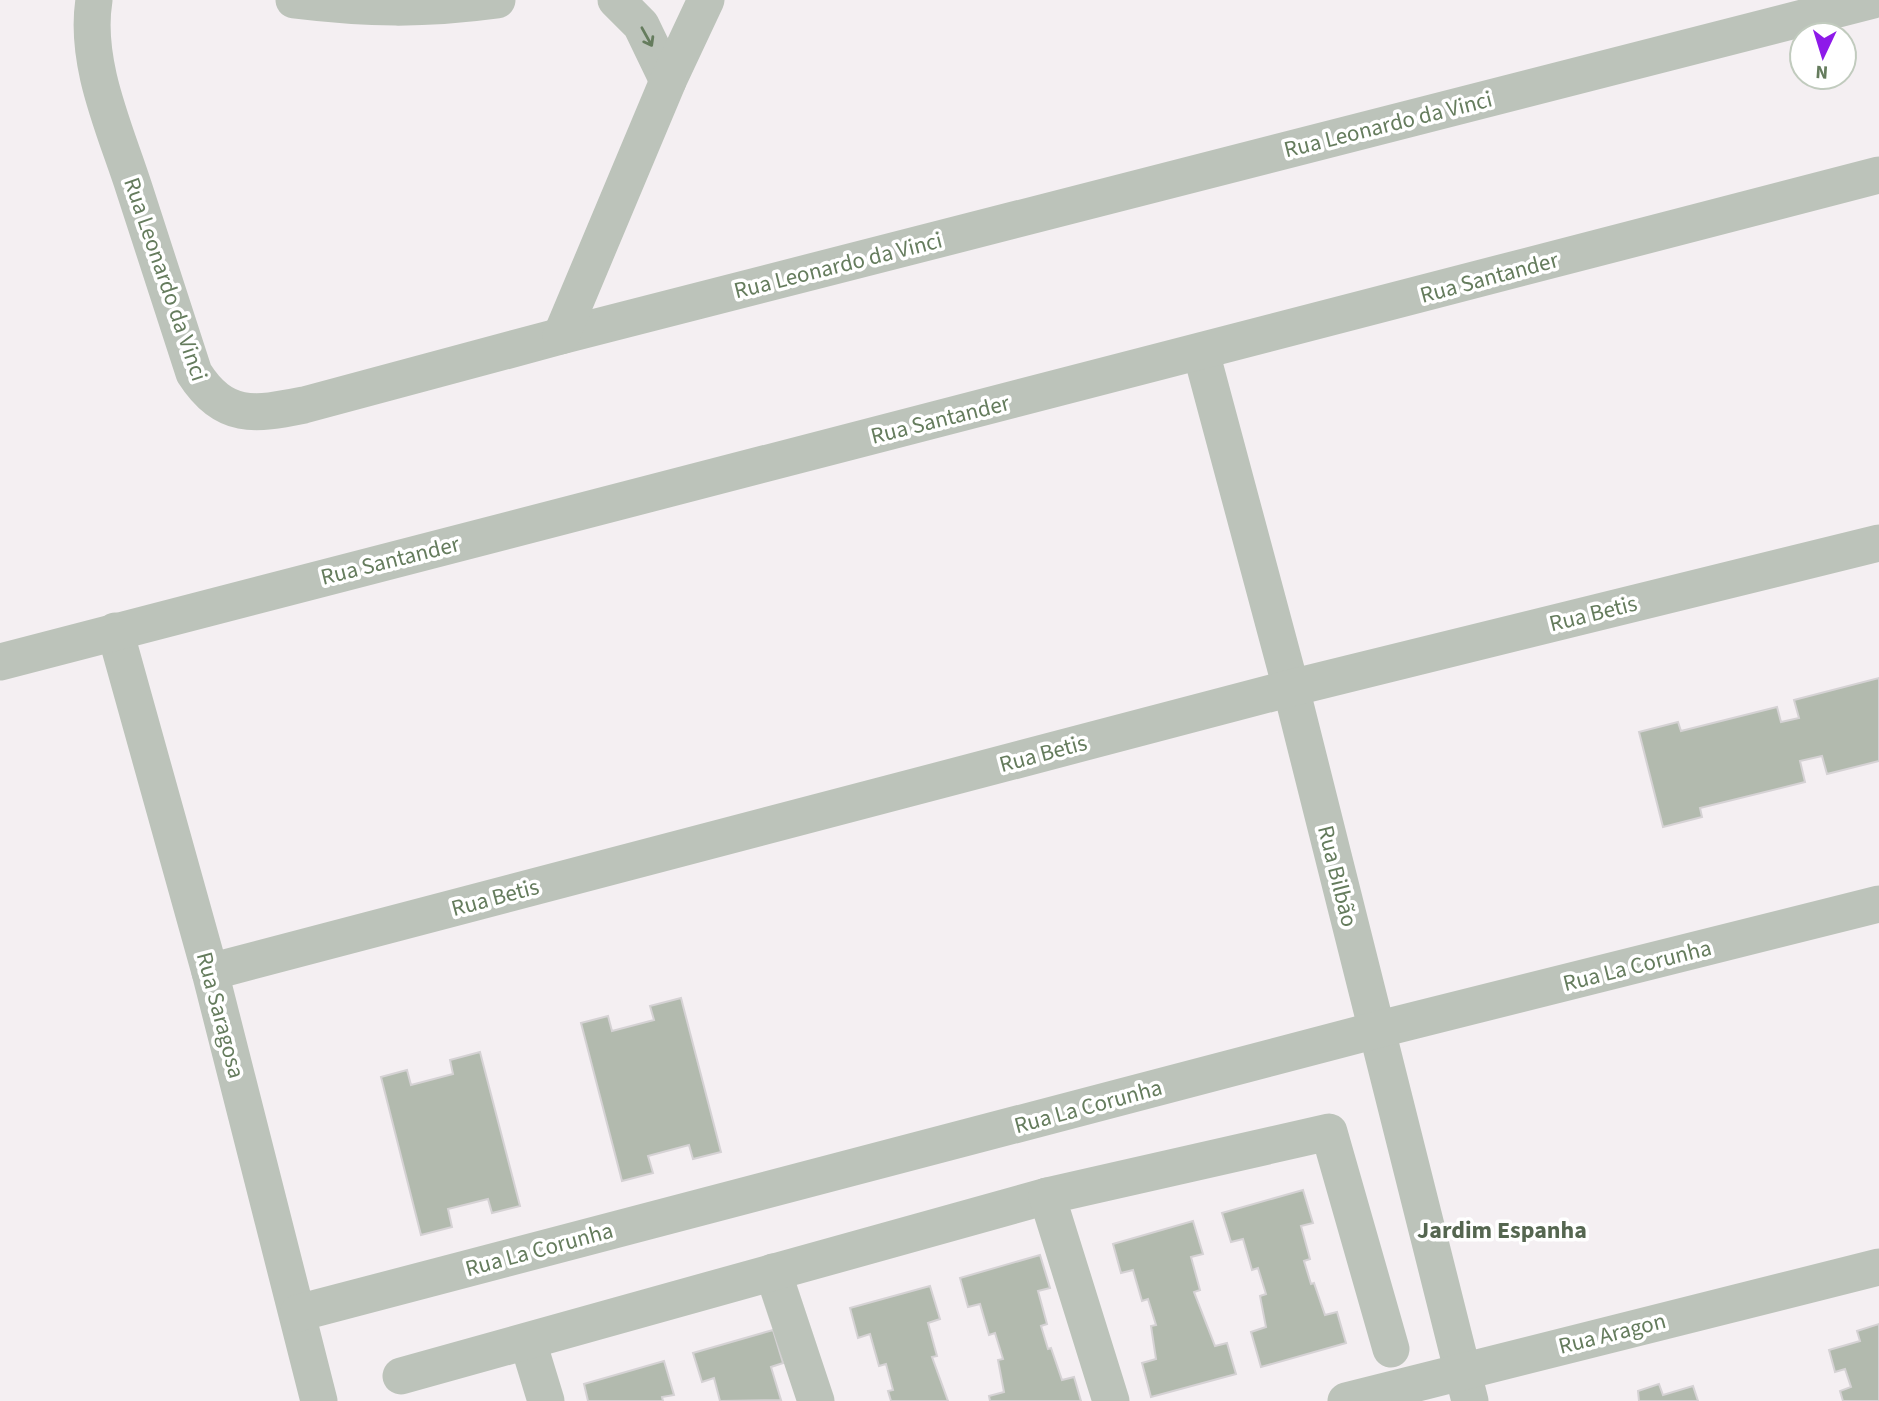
<svg xmlns="http://www.w3.org/2000/svg" width="1879" height="1401" viewBox="0 0 1879 1401" font-family="'Source Sans 3',sans-serif">
  <style>
    .building { fill: #b2baae; stroke: #d5d2d4; stroke-width: 2 }
    .lines { fill: none; stroke-linecap: round; stroke-linejoin: round }
    .minor { stroke: #bcc3ba; stroke-width: 37 }
    .oneway { stroke: #657c5d }
    .labels { text-anchor: middle; stroke-width: 7; stroke-linejoin: round; paint-order: stroke }
    .street-label { font-size: 23px; fill: #657c5d; stroke: #fff }
    .neighbourhood-label { font-size: 24px; font-weight: bold; fill: #556650; stroke: #fff }
  </style>
  <rect width="100%" height="100%" fill="#f4eff2"/>
  <g class="building">
    <path d="M1879,678V761L1827,774L1822,756L1800,761L1805,782L1700,808L1702,817L1663,827L1639,732L1678,722L1681,731L1777,707L1781,722L1799,718L1794,700Z"/>
    <path d="M681,998L721,1152L693,1159L689,1145L648,1156L653,1173L622,1181L581,1023L608,1016L612,1031L654,1020L650,1006Z"/>
    <path d="M480,1052L520,1206L492,1213L488,1199L448,1209L452,1227L421,1235L381,1077L407,1070L411,1085L453,1074L450,1060Z"/>
    <path d="M1303,1190L1313,1223L1301,1226L1310,1259L1304,1261L1311,1284L1314,1283L1325,1315L1337,1312L1346,1343L1261,1367L1251,1332L1266,1327L1260,1296L1266,1294L1258,1268L1252,1270L1243,1239L1231,1242L1222,1213Z"/>
    <path d="M1193,1221L1203,1254L1191,1257L1200,1290L1194,1292L1215,1346L1227,1343L1236,1374L1151,1397L1142,1363L1156,1359L1151,1326L1156,1325L1148,1299L1142,1301L1133,1270L1121,1273L1113,1244Z"/>
    <path d="M1040,1255L1050,1288L1038,1291L1047,1324L1041,1326L1048,1349L1051,1348L1062,1380L1074,1377L1081,1401H990L989,1396L1004,1392L998,1360L1003,1359L995,1333L989,1335L980,1304L968,1307L960,1278Z"/>
    <path d="M930,1286L940,1319L928,1323L937,1356L932,1357L948,1401H891L888,1391L893,1390L886,1364L879,1366L870,1334L858,1338L850,1308Z"/>
    <path d="M1879,1324V1401H1843L1840,1391L1851,1387L1845,1369L1835,1372L1829,1350L1860,1341L1857,1331Z"/>
    <path d="M773,1330L783,1363L771,1367L781,1400L720,1401L714,1378L702,1382L693,1353Z"/>
    <path d="M664,1361L674,1395L662,1397L663,1401H588L584,1384Z"/>
    <path d="M1659,1384L1663,1395L1693,1386L1698,1401H1639L1638,1391Z"/>
  </g>
  <g class="lines">
    <g class="minor">
      <path d="M94,0C84,63 115,129 134,188C154,250 174,311 194,373C224,420 254,415 304,405L561,336L1873,0"/>
      <path d="M294,0C367,9 424,10 497,0"/>
      <path d="M616,0L641,25L668,81"/>
      <path d="M561,336L668,81L706,0"/>
      <path d="M1201,352L1291,688L1470,1401"/>
      <path d="M115,631L210,972L319,1401"/>
      <path d="M0,662L1879,175"/>
      <path d="M210,972L1291,688L1879,543"/>
      <path d="M773,1272L816,1401"/>
      <path d="M298,1313L1376,1030L1879,904"/>
      <path d="M528,1342L546,1401"/>
      <path d="M401,1376L1047,1196"/>
      <path d="M1111,1401L1047,1196L1329,1132L1391,1349"/>
      <path d="M1346,1401L1879,1267"/>
    </g>
  </g>
  <defs><path id="oneway-shaft" d="M-6 0H5M1.5-3L5.5 0L1.5 3" fill="none" stroke-width="1.6" stroke-linecap="round" stroke-linejoin="round" transform="scale(1.75)"/></defs>
  <use class="oneway" href="#oneway-shaft" transform="translate(647 37) rotate(61)"/>
  <g class="labels">
    <g class="street-label">
      <text transform="translate(1388 124) rotate(-14)" y="8">Rua Leonardo da Vinci</text>
      <text transform="translate(838 265) rotate(-14)" y="8">Rua Leonardo da Vinci</text>
      <text transform="translate(1489 277) rotate(-15)" y="8">Rua Santander</text>
      <text transform="translate(166 279) rotate(71)" y="8">Rua Leonardo da Vinci</text>
      <text transform="translate(940 419) rotate(-14)" y="8">Rua Santander</text>
      <text transform="translate(390 560) rotate(-14)" y="8">Rua Santander</text>
      <text transform="translate(1593 613) rotate(-14)" y="8">Rua Betis</text>
      <text transform="translate(1043 753) rotate(-15)" y="8">Rua Betis</text>
      <text transform="translate(1338 876) rotate(76)" y="8">Rua Bilbão</text>
      <text transform="translate(495 897) rotate(-15)" y="8">Rua Betis</text>
      <text transform="translate(1637 965) rotate(-14)" y="8">Rua La Corunha</text>
      <text transform="translate(221 1015) rotate(75)" y="8">Rua Saragosa</text>
      <text transform="translate(1088 1106) rotate(-15)" y="8">Rua La Corunha</text>
      <text transform="translate(539 1249) rotate(-15)" y="8">Rua La Corunha</text>
      <text transform="translate(1612 1333) rotate(-14)" y="8">Rua Aragon</text>
    </g>
    <g class="neighbourhood-label">
      <text x="1502" y="1238">Jardim Espanha</text>
    </g>
  </g>
  <g transform="translate(1823 56) rotate(184)"><circle r="33" fill="#ffffff" stroke="#c1cbbe" stroke-width="2"/>
  <path d="M0-5L12 26L0 18L-12 26Z" fill="#8e1ae9"/>
  <text y="-10" font-size="19" font-weight="bold" text-anchor="middle" fill="#657c5d">N</text>
  </g>
</svg>
